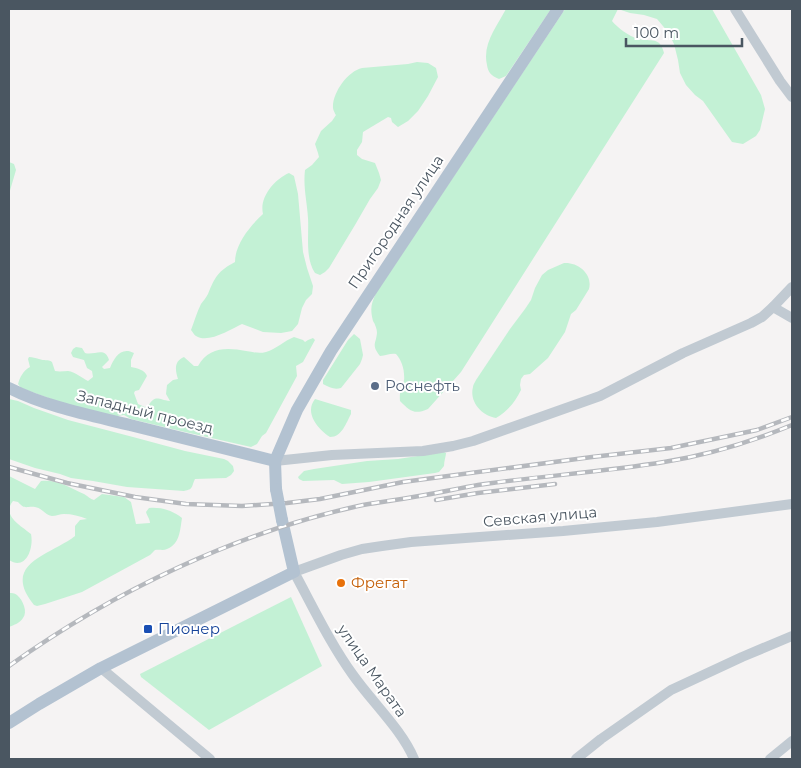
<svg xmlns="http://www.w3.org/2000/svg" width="801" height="768" viewBox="0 0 801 768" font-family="Montserrat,sans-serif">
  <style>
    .green { fill: #c3f1d5 }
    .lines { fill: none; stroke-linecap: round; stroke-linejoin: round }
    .minor { stroke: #c1cad2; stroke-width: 10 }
    .major { stroke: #b3c2d1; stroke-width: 12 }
    .rail-casing { stroke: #b5b8bd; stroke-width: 4.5 }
    .rail { stroke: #fff; stroke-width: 2.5; stroke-dasharray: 8; stroke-linecap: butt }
    .major-bridge { stroke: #b3c2d1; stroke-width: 12 }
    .service-dot { fill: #5c6f8a; stroke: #fff; stroke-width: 2 }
    .food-dot { fill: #e8710a; stroke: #fff; stroke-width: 2 }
    .transit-dot { fill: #1a4fb4; stroke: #fff; stroke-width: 2 }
    .labels { text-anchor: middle; stroke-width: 4; stroke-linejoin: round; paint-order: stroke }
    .street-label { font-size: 15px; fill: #4a5661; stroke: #fff }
    .service-label { font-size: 15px; fill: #4e5e75; stroke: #fff; text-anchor: start }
    .food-label { font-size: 15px; fill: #c56008; stroke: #fff; text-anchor: start }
    .transit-label { font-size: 15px; fill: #164399; stroke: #fff; text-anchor: start }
  </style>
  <rect width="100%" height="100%" fill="#f5f3f3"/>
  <g class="green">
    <path d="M506,9H551L506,76L499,79C491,76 488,72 487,65C482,44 497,26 506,9Z"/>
    <path d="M565,9H712L761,95L765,109L760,130L756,136L743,144L732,142L703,101L695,95L686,85L680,73L678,60L674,44L668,32L657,19L644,15L630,13L618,9L612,21C618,28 628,36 639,39C651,42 660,36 664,53L461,372L428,409C414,415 410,411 400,401C399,391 402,389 404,381C405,370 402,361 396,354C390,353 386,356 380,356C371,345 376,344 377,333C377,329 375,324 373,321C370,309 371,304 376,293Z"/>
    <path d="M417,62L428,63L436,68L438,77L428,96L418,111L408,121L398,127L392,122L391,118L388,117L363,132L362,142L357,150V155L362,159L375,163L379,173L381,180L378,188L370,199L355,225L329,268L325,272L320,275L315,273C305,258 309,235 308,218C307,201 303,187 305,170L312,165L319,157L318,153L315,144L321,131L332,121L336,115C335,114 333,109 333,108C332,93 348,71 362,68L408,64Z"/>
    <path d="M9,162L14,164L16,170L9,194Z"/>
    <path d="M289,173L294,176L298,194L303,252L307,268L313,286L312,294L306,300L302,308L298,324L292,331L281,333L263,332L242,324C231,329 208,344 196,336C194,335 193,332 191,330C194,322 197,312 201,304C203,301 206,298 208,294C215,277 218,271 235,262C235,244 250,226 263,214C259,197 275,179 289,173Z"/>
    <path d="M564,263C578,262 593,274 589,289L576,310L571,314L565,332L548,358L530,374L524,375L521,379L520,385L521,390C515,402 508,411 496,418C482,416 469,402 473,387C473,385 475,382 476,380L510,329L525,309L531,300L535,288L542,275L548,270Z"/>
    <path d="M354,334L360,339L363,355L362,359L360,364L341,388C334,390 329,387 323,384V380L348,340Z"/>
    <path d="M294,337L303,340L305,342L308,340L313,338L315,340L303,362L296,366L297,376L266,433L262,436L257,444L251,447L185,432L131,419L124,415L111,417L73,407L21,388L18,384C20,377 23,371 30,367L28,359L29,357C33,357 35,358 39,359C44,361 48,359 52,362L55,371C60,372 64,371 68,371C75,372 82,378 88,381L93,377L92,371L87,368L84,360L73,357L71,353L73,349L76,347L82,348L85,353C94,356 105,346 109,360L102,367L104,369L110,368C114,358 121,346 134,353L131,360V367C137,368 145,370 147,376L139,390L135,391L134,393L138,404L145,407L148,406C156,394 158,400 170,401L166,394L167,385L173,380L178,379C175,370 174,361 184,357L194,366H198C208,347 227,347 246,351C253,352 259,354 266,352C276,349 284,341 294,337Z"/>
    <path d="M9,399L18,401L34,408L68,420L133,437L185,451L224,459L228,461L233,466L234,471L231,475L226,478L195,479C191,487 194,489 184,491L127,487L93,481L71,478L60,474L35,468L9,459Z"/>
    <path d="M315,399L351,410V414C346,423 342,437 330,437C318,429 304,413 315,399Z"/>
    <path d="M444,452L446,453C446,456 444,461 444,466L439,472L435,473L369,482L342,484L334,480L303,481L299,479L298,477L304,471L314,469L367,461L398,459Z"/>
    <path d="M9,476L35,489L41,481C56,479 71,488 84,494C88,496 90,499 94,500L102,494L124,497L131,502L136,524L150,523C150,519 147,516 146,512L149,508C161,507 172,510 182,518C180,530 180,544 167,549C163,551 159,549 155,550L150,555L82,592L45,604L37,606L34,605C0,563 51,555 75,536V526L80,520L87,519C80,516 72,514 64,514C60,514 56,516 52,516C45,515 42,508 35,507C26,506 25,510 18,502L13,501C1,516 22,526 31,534C34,548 26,571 9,560Z"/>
    <path d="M9,593C12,593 14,593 17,595C23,600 28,612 23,618C20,623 14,625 9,627Z"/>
    <path d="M291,597L322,666L209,730L141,677L140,674Z"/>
  </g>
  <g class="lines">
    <g class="minor">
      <path d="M735,9L780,81L792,97"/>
      <path d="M773,307L792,318"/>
      <path d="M275,461L332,455L423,451L453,446L473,441L600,396L683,353L751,323L762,317L773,307L792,287"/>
      <path d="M101,668L210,759"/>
      <path d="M414,759C402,730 372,702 353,675C330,643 313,607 294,572L341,555L362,549L382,546L411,542L563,531L657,522L792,504"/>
      <path d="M576,759L601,739L671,690L742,657L792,636"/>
      <path d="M770,759L792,741"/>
    </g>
    <g class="major">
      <path d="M9,388C47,407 89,415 130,425C178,437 227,449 275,461"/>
      <path d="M276,489L275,461L297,410L331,351L558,9"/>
      <path d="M9,723L39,704L101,668L294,572L282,520"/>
    </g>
    <g class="rail-casing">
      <g id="rail">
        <path d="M9,467L67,483L135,497L186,504L242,506L287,503L320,499L403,482L592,457L671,448L757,430L792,417"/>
        <path d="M436,500L478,493L555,484"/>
        <path d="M9,666C114,591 237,532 363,505C384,501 405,499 425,495C443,492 460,488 478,485C540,476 603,472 664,462C708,455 751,442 792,425"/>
      </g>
    </g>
    <use href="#rail" class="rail"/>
    <path class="major-bridge" d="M276,489L282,520"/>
  </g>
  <circle class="service-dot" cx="375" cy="386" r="5"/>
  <circle class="food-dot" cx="341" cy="583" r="5"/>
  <rect class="transit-dot" x="143" y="624" width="10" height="10" rx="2.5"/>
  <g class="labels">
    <g class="street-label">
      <text transform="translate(396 222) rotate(-56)" y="5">Пригородная улица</text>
      <text transform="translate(145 412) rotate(14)" y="5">Западный проезд</text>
      <text transform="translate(540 517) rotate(-5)" y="5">Севская улица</text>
      <text transform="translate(372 671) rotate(55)" y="5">улица Марата</text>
    </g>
    <g class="service-label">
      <text x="385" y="391">Роснефть</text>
    </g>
    <g class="food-label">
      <text x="351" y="588">Фрегат</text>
    </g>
    <g class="transit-label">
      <text x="158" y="634">Пионер</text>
    </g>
  </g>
  <rect width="801" height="768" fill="none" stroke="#4a5661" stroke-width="20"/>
  <path d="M626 38v8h116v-8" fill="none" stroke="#4a5661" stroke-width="2.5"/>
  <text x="634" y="38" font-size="15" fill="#4a5661" stroke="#ffffff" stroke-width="4" paint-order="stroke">100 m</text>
</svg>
